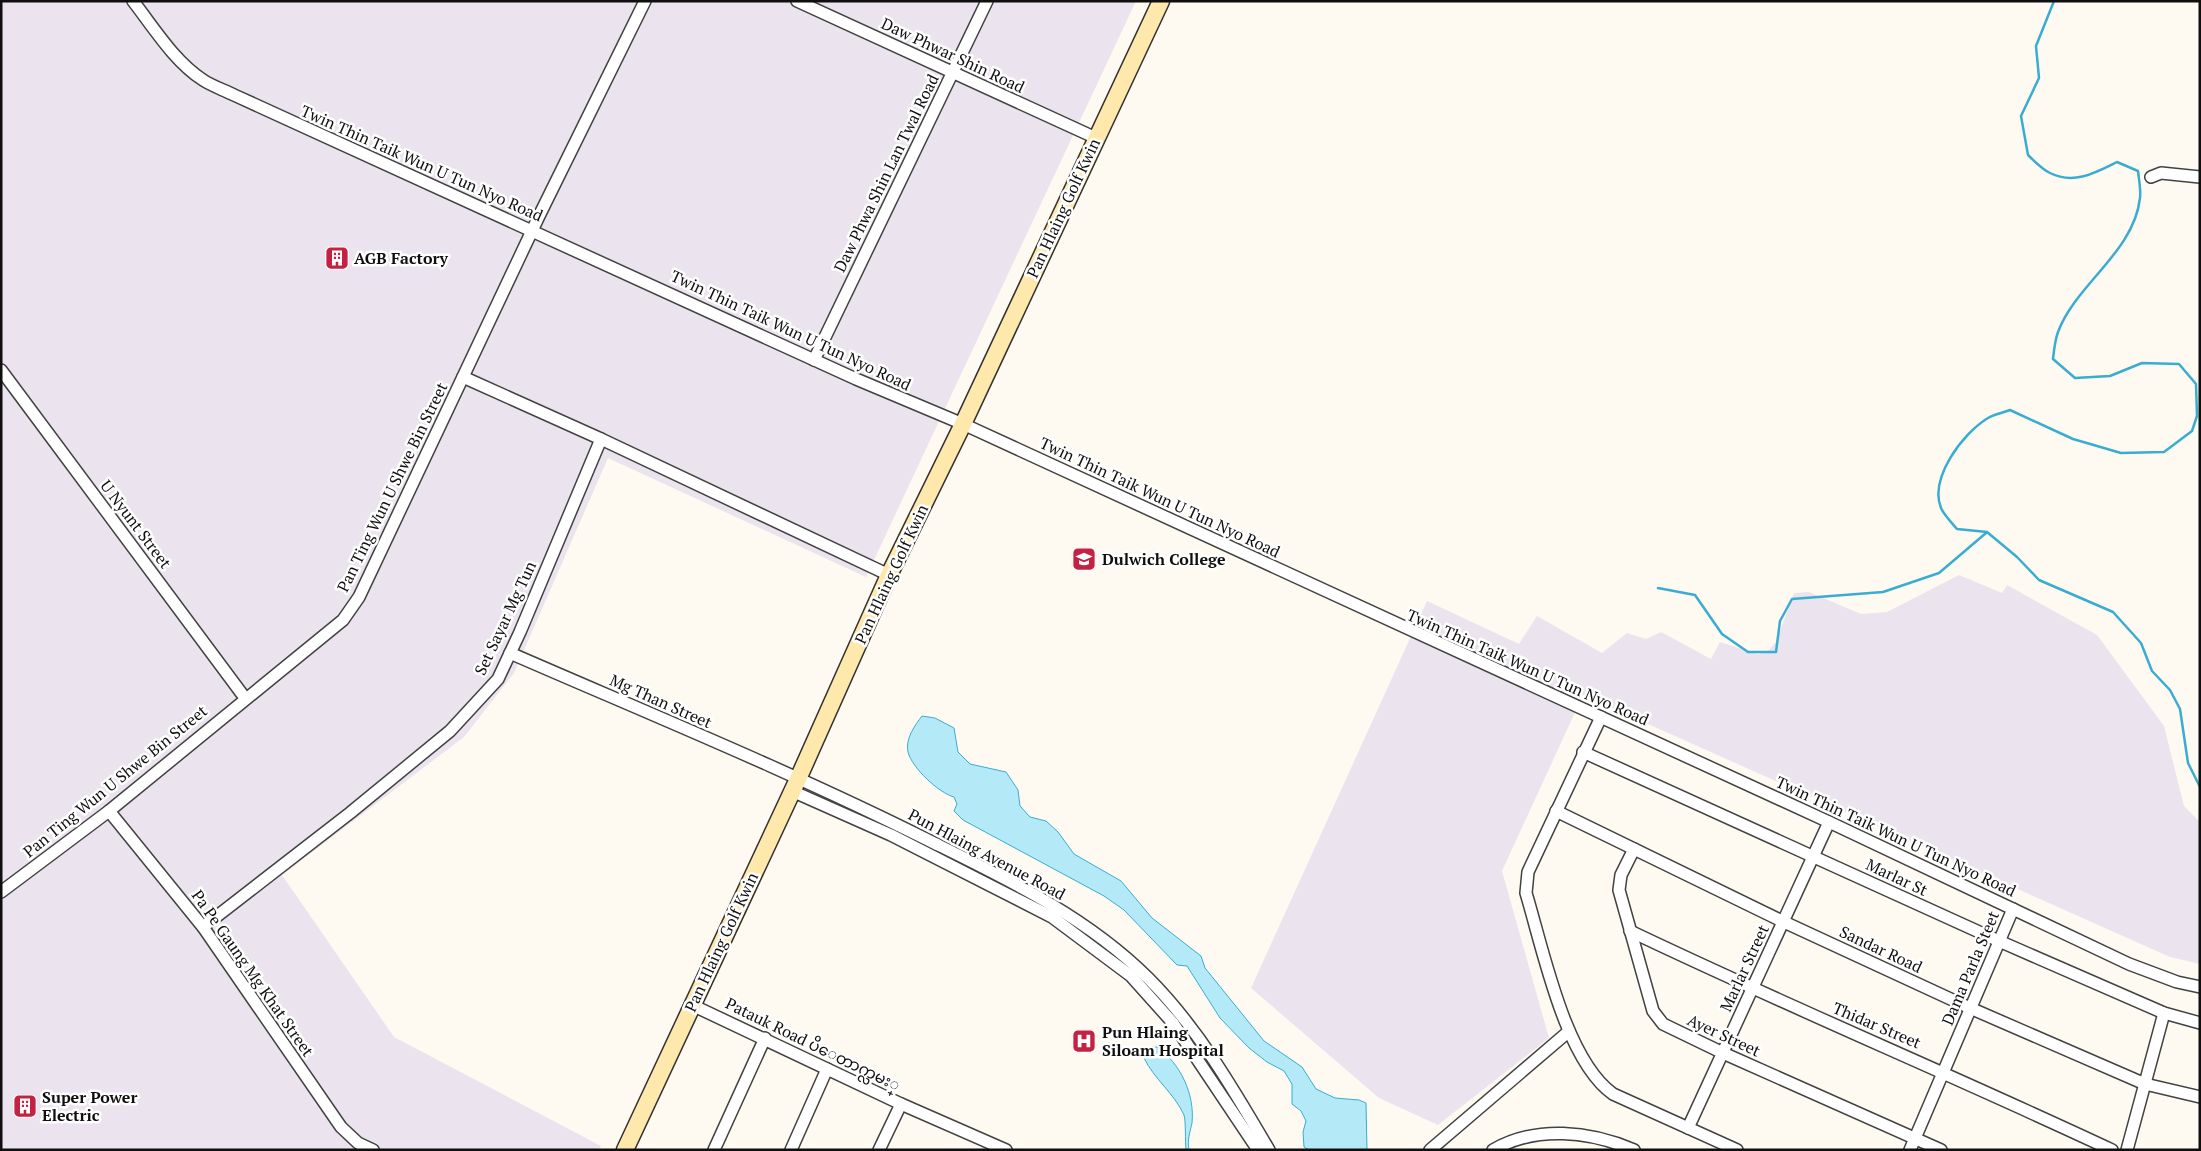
<svg xmlns="http://www.w3.org/2000/svg" width="2201" height="1151" viewBox="0 0 2201 1151" font-family="'PT Serif','Noto Sans Myanmar',serif">
  <style>
    .industrial { fill: #ebe3ed }
    .water { fill: #b4e9f8; stroke: #38add1 }
    .lines { fill: none; stroke-linecap: round; stroke-linejoin: round }
    .stream { stroke: #38add1; stroke-width: 2.5 }
    .street-casing { stroke: #424242; stroke-width: 14 }
    .secondary-casing { stroke: #313131; stroke-width: 19 }
    .street { stroke: #fff; stroke-width: 11 }
    .secondary { stroke: #ffe8ac; stroke-width: 16 }
    .labels { text-anchor: middle; stroke-width: 5; stroke-linejoin: round; paint-order: stroke }
    .street-label { font-size: 16px; fill: #0f0f0f; stroke: #fff }
    .poi-label { font-size: 16px; font-weight: bold; fill: #0f0f0f; stroke: #fff; text-anchor: start }
  </style>
  <rect width="100%" height="100%" fill="#fffaf1"/>
  <g class="industrial">
    <path d="M1,1H1136L866,577L608,458L514,673L464,737L282,875L394,1037L601,1146L599,1150H1Z"/>
    <path d="M1959,575L2002,593L2007,585L2097,635L2164,726L2184,806L2200,822V964L2170,957L1583,695L1502,871L1549,1038L1438,1125L1379,1098L1251,988L1427,601L1519,644L1537,616L1602,653L1627,633L1646,639L1661,632L1711,659L1720,642L1758,654L1768,651L1776,642L1794,593L1809,592L1861,614L1887,612Z"/>
  </g>
  <g class="water">
    <path d="M922,716L935,718L954,728L958,752L970,764L1006,772L1018,790L1020,806L1030,817L1046,821L1058,832L1074,854L1121,881L1152,918L1201,956L1205,968L1264,1041L1302,1067L1316,1089L1335,1098L1359,1100L1366,1103L1367,1150H1309L1304,1147L1303,1132L1306,1121L1301,1111L1292,1104V1084L1284,1071L1267,1062L1249,1048L1220,1018L1187,966L1177,965L1124,910L1104,896L963,820L954,811L957,804L954,797C939,793 912,768 908,752C905,739 915,725 922,716Z"/>
    <path d="M1157,1047C1180,1063 1195,1094 1192,1123C1190,1133 1187,1139 1189,1150H1186C1185,1141 1186,1122 1184,1115C1174,1093 1154,1079 1144,1058L1148,1048Z"/>
  </g>
  <g class="lines">
    <g class="stream">
      <path d="M2054,1L2036,46L2039,78L2021,116L2028,155C2034,161 2042,169 2050,173C2074,185 2095,173 2117,162L2138,171C2139,180 2141,190 2140,198C2134,252 2076,284 2058,332C2055,340 2054,350 2053,359L2075,378L2110,376L2142,363L2179,364L2196,384L2197,416L2192,431L2164,452L2121,453L2073,439L2010,410C2003,413 1994,414 1988,418C1963,433 1929,478 1941,508C1944,515 1952,523 1957,529L1987,532L2017,557L2039,580L2113,612L2141,643L2152,671L2170,690L2180,709L2188,763L2200,787"/>
      <path d="M1658,588L1695,595L1722,634L1748,652H1776L1780,621L1792,599L1883,592L1939,573L1986,533"/>
    </g>
    <g class="street-casing">
      <g id="street">
        <path d="M133,1C154,28 174,61 203,80C212,86 224,90 234,95L856,379L963,424L1829,822L2129,964L2177,982L2200,987"/>
        <path d="M797,1L1096,138"/>
        <path d="M2151,177L2161,173L2200,177"/>
        <path d="M814,360L987,1"/>
        <path d="M1,370L245,698"/>
        <path d="M601,439L889,575"/>
        <path d="M510,653C650,714 792,772 928,840C1005,878 1086,916 1148,978C1198,1028 1234,1090 1269,1150"/>
        <path d="M1601,717L1528,872L1526,893C1543,949 1565,1060 1613,1094L1737,1150"/>
        <path d="M1583,752L1999,941L2164,1013L2200,1023"/>
        <path d="M792,791L891,835L1052,917L1131,976L1173,1023L1258,1150"/>
        <path d="M109,811L203,927L341,1127L358,1143L373,1150"/>
        <path d="M1556,811L1784,922L1970,1008L2145,1084L2200,1097"/>
        <path d="M1634,849L1621,875L1619,890L1653,1011L1663,1024L1723,1053L1941,1150"/>
        <path d="M1,892L109,811L343,620L359,597L539,216L645,1"/>
        <path d="M203,927L350,813L450,731L498,679L520,632L601,439L463,377"/>
        <path d="M1630,931C1789,1007 1952,1075 2112,1150"/>
        <path d="M692,1005L901,1104L879,1150"/>
        <path d="M901,1104L1006,1150"/>
        <path d="M1688,1128L1829,822"/>
        <path d="M714,1150L765,1038"/>
        <path d="M791,1150L827,1069"/>
        <path d="M1430,1150L1568,1032"/>
        <path d="M1493,1150C1536,1125 1590,1131 1634,1150"/>
        <path d="M1910,1150L2013,909"/>
        <path d="M2127,1150L2164,1013"/>
      </g>
    </g>
    <g class="secondary-casing">
      <path id="secondary" d="M625,1150L798,779L889,575L963,424L1161,1"/>
    </g>
    <use href="#street" class="street"/>
    <use href="#secondary" class="secondary"/>
  </g>
  <defs>
    <g id="building-square" transform="scale(1.25)"><rect x="-9" y="-9" width="18" height="18" rx="4" fill="#c42243" stroke="#fff"/><path d="M-4-6H4V6H1V3H-1V6H-4ZM-2.5-4.3h1.7v1.8h-1.7ZM.8-4.3h1.7v1.8H.8ZM-2.5-1h1.7V.8h-1.7ZM.8-1h1.7V.8H.8Z" fill="#fff"/></g>
    <g id="university-square" transform="scale(1.25)"><rect x="-9" y="-9" width="18" height="18" rx="4" fill="#c42243" stroke="#fff"/><path d="M0-5L7-2L0 1L-7-2ZM-4 1L0 2.5L4 1V4Q0 6-4 4Z" fill="#fff"/></g>
    <g id="hospital-square" transform="scale(1.25)"><rect x="-9" y="-9" width="18" height="18" rx="4" fill="#c42243" stroke="#fff"/><path d="M-5-5h3v3.5h4V-5h3V5h-3V1.5h-4V5h-3Z" fill="#fff"/></g>
  </defs>
  <g fill-rule="evenodd">
    <use href="#building-square" x="337" y="258"/>
    <use href="#university-square" x="1084" y="559"/>
    <use href="#hospital-square" x="1084" y="1041"/>
    <use href="#building-square" x="25" y="1106"/>
  </g>
  <g class="labels">
    <g class="street-label">
      <text transform="translate(953 55) rotate(25)" y="6">Daw Phwar Shin Road</text>
      <text transform="translate(422 163) rotate(24)" y="6">Twin Thin Taik Wun U Tun Nyo Road</text>
      <text transform="translate(886 173) rotate(-64)" y="6">Daw Phwa Shin Lan Twal Road</text>
      <text transform="translate(1063 208) rotate(-65)" y="6">Pan Hlaing Golf Kwin</text>
      <text transform="translate(791 330) rotate(25)" y="6">Twin Thin Taik Wun U Tun Nyo Road</text>
      <text transform="translate(392 487) rotate(-64)" y="6">Pan Ting Wun U Shwe Bin Street</text>
      <text transform="translate(1160 497) rotate(25)" y="6">Twin Thin Taik Wun U Tun Nyo Road</text>
      <text transform="translate(136 524) rotate(53)" y="6">U Nyunt Street</text>
      <text transform="translate(891 574) rotate(-65)" y="6">Pan Hlaing Golf Kwin</text>
      <text transform="translate(505 618) rotate(-65)" y="6">Set Sayar Mg Tun</text>
      <text transform="translate(1528 667) rotate(24)" y="6">Twin Thin Taik Wun U Tun Nyo Road</text>
      <text transform="translate(661 701) rotate(24)" y="6">Mg Than Street</text>
      <text transform="translate(115 781) rotate(-39)" y="6">Pan Ting Wun U Shwe Bin Street</text>
      <text transform="translate(1896 836) rotate(25)" y="6">Twin Thin Taik Wun U Tun Nyo Road</text>
      <text transform="translate(987 854) rotate(28)" y="6">Pun Hlaing Avenue Road</text>
      <text transform="translate(1897 877) rotate(25)" y="6">Marlar St</text>
      <text transform="translate(721 942) rotate(-65)" y="6">Pan Hlaing Golf Kwin</text>
      <text transform="translate(1881 949) rotate(25)" y="6">Sandar Road</text>
      <text transform="translate(1744 968) rotate(-65)" y="6">Marlar Street</text>
      <text transform="translate(1970 968) rotate(-67)" y="6">Dama Parla Steet</text>
      <text transform="translate(253 973) rotate(55)" y="6">Pa Pe Gaung Mg Khat Street</text>
      <text transform="translate(1877 1025) rotate(23)" y="6">Thidar Street</text>
      <text transform="translate(1724 1035) rotate(25)" y="6">Ayer Street</text>
      <text transform="translate(813 1044) rotate(26)" y="6">Patauk Road ပိေတာက္လမး္</text>
    </g>
    <g class="poi-label">
      <text x="354" y="264">AGB Factory</text>
      <text x="1102" y="565">Dulwich College</text>
      <text x="1102" y="1038">Pun Hlaing<tspan x="1102" dy="18">Siloam Hospital</tspan></text>
      <text x="42" y="1103">Super Power<tspan x="42" dy="18">Electric</tspan></text>
    </g>
  </g>
  <rect width="2201" height="1151" fill="none" stroke="#0f0f0f" stroke-width="5"/>
</svg>
